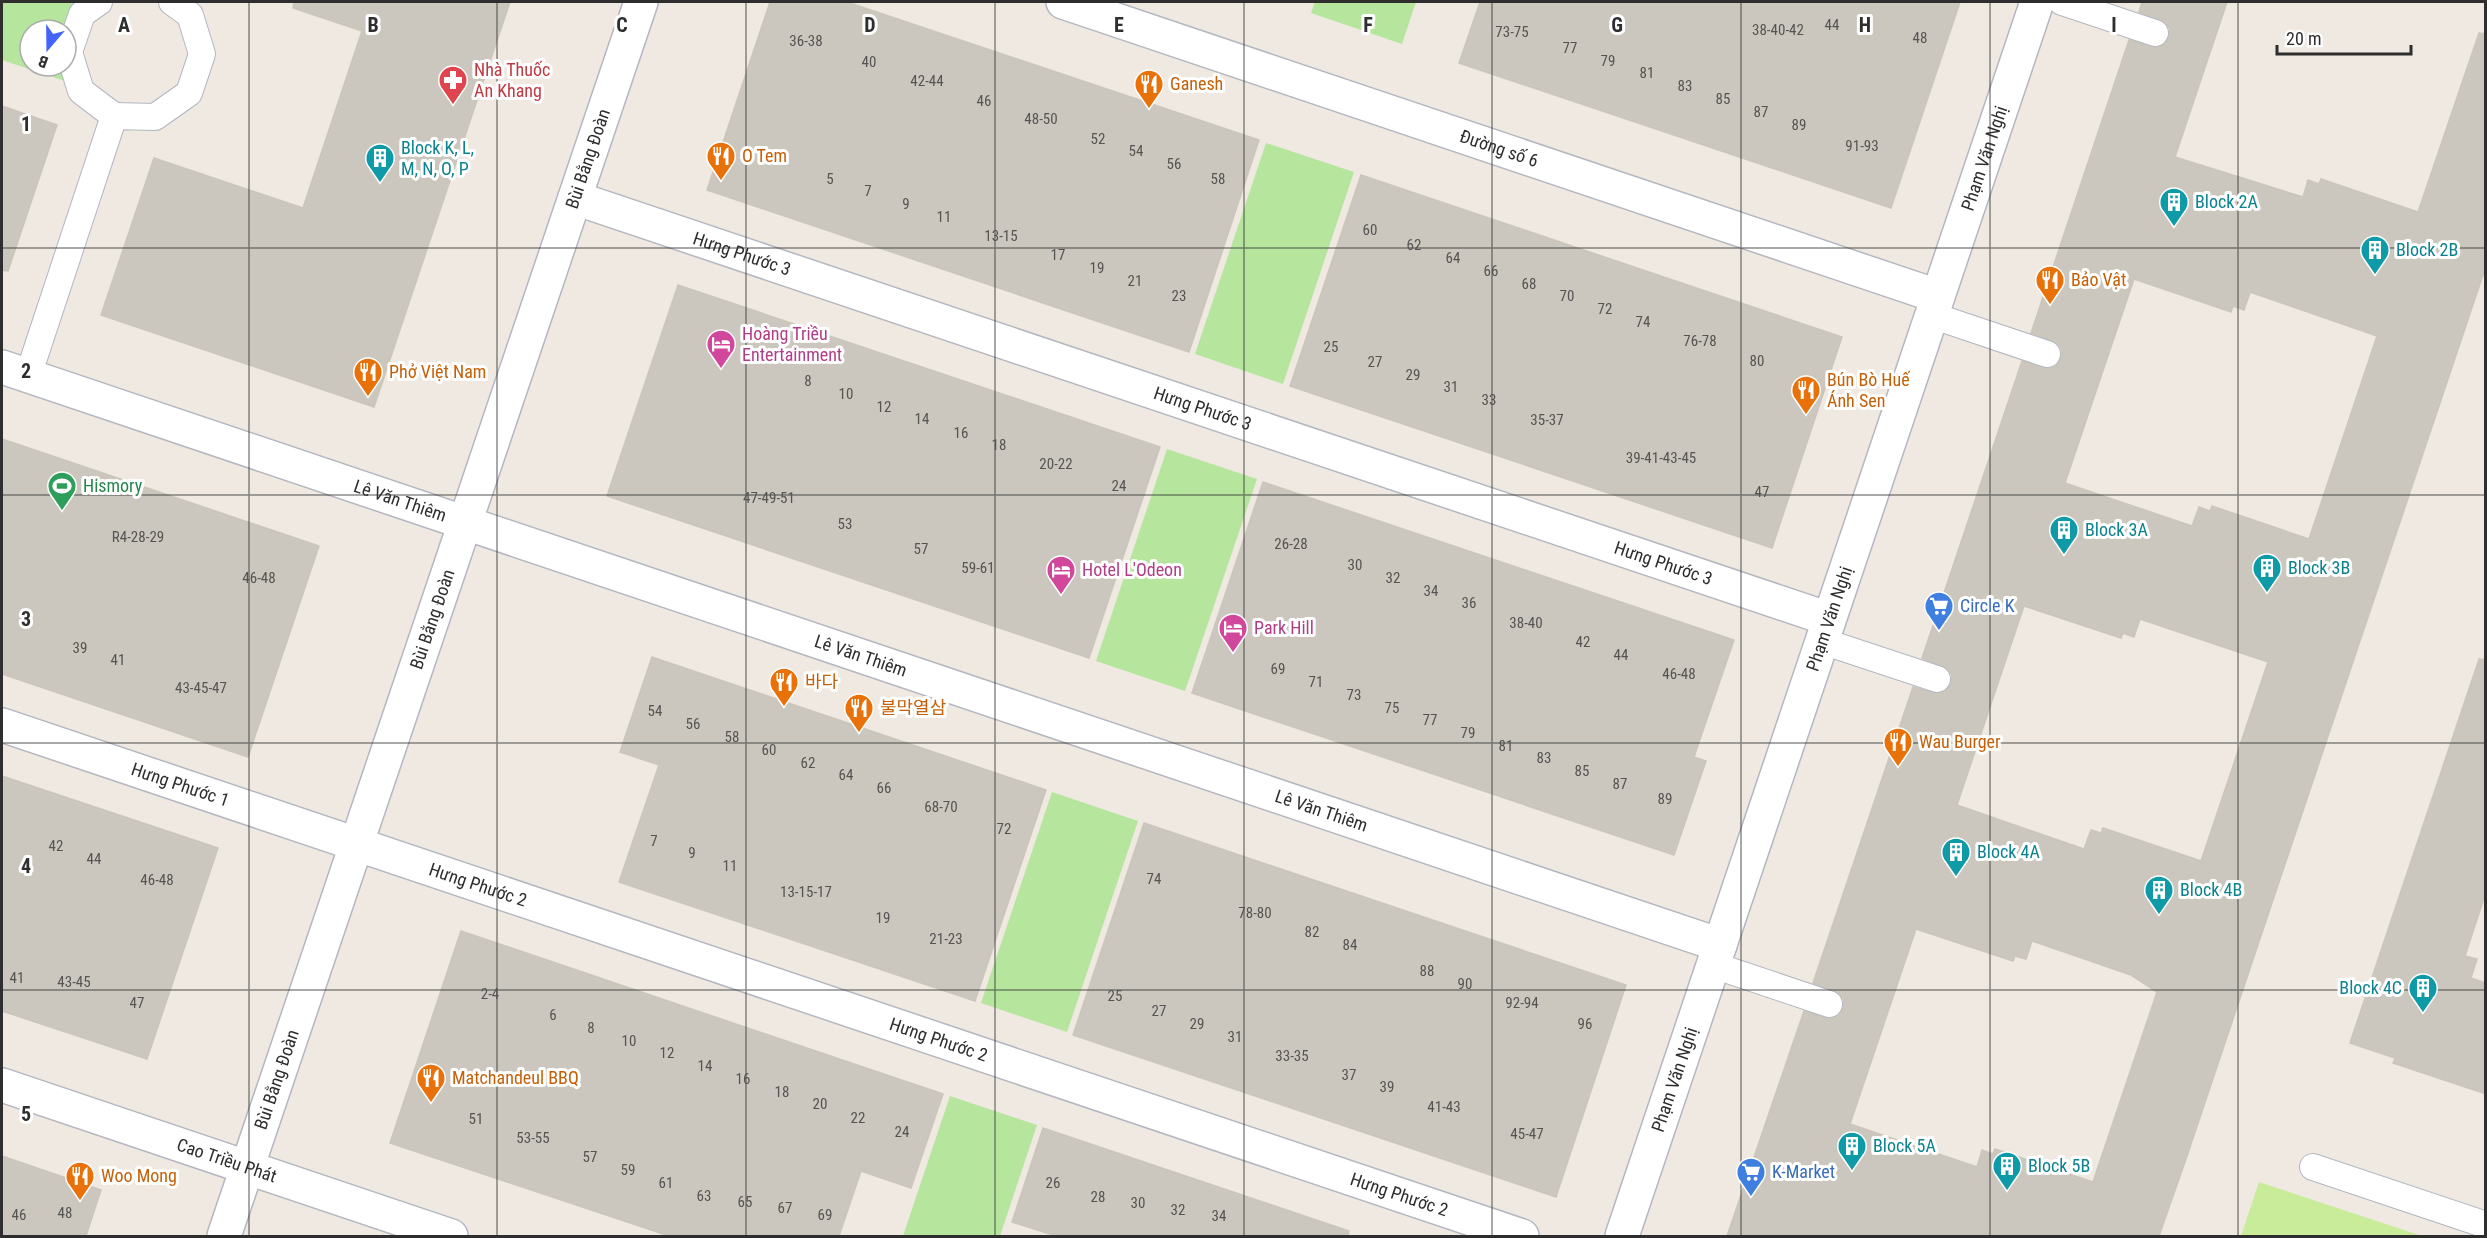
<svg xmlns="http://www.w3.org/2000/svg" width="2487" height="1238" viewBox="0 0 2487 1238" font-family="'Roboto Condensed','Noto Sans KR',sans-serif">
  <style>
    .green { fill: #b6e59e }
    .pitch { fill: #c9ec9a }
    .building { fill: #cbc7bf; stroke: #cbc5ba; stroke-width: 1.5; fill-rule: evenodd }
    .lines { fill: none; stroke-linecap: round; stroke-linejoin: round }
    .lane-casing { stroke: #b4b7c1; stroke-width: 28 }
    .street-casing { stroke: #b4b7c1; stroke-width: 36 }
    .secondary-casing { stroke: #b4b7c1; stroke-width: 36 }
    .lane { stroke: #fff; stroke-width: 26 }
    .street { stroke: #fff; stroke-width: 33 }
    .secondary { stroke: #fff; stroke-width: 33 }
    .grid { fill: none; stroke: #2e2e2e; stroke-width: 1.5; stroke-opacity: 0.55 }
    .labels { text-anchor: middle; stroke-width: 6; stroke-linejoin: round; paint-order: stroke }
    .number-label { font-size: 15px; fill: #555452 }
    .health-label { font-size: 18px; fill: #be3a42; stroke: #fff; text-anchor: start }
    .food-label { font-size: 18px; fill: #c56008; stroke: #fff; text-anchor: start }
    .culture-label { font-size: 18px; fill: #0d838f; stroke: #fff; text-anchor: start }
    .street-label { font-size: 18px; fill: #2e2e2e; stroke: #fff }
    .hotel-label { font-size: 18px; fill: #b23c85; stroke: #fff; text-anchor: start }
    .leisure-label { font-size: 18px; fill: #27864d; stroke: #fff; text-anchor: start }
    .shop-label { font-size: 18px; fill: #366cbe; stroke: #fff; text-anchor: start }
    .grid-label { font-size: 20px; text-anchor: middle; font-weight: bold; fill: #2e2e2e; stroke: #fff; stroke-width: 6; stroke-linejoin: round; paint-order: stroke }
  </style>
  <rect width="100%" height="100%" fill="#efe9e1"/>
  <g class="green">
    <path d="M2,2H76L71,5L63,30H30V66H60L65,81L2,60Z"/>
    <path d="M1315,2H1416L1402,44L1311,13Z"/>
    <path d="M1266,143L1354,172L1283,384L1195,354Z"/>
    <path d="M1167,449L1257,479L1185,691L1096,661Z"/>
    <path d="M1052,792L1138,821L1067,1032L981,1003Z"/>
    <path d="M950,1096L1037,1125L1000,1236H903Z"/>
  </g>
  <path class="pitch" d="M2259,1182L2422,1236H2241Z"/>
  <g class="building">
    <path d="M294,2H510L374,407L101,315L154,158L303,208L362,31L293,8Z"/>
    <path d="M770,2H847L1259,140L1189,352L707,190Z"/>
    <path d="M1480,2H1960L1891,208L1459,63Z"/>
    <path d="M2142,2H2227L2175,157L2303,197L2308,180L2319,184L2321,179L2418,212L2479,33L2486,34V266L2186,1159L2159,1236H1727L1804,1011L1831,1019L1839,1015L1843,1008L1844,1000L1840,994L1813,983L1913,687L1939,694L1946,691L1951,684L1952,675L1948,669L1922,658L2022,361L2049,369L2056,366L2061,358L2062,350L2058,344L2031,333L2129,40L2157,48L2165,44L2169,37L2170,29L2166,23L2139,12ZM2134,279L2231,312L2233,306L2244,310L2250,292L2377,336L2309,539L2212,506L2210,511L2199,507L2192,526L2065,483ZM2024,606L2121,638L2123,633L2134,637L2140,619L2268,662L2201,861L2103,828L2101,833L2091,830L2084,849L1957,805ZM1916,929L2013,961L2015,956L2026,959L2032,941L2131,975L2157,992L2093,1182L1995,1149L1993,1154L1982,1150L1977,1167L1850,1124Z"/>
    <path d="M2,106L57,125L8,271L2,270Z"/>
    <path d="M1361,175L1842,337L1772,548L1290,386Z"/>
    <path d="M678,285L1160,447L1089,658L607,496Z"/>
    <path d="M2,439L319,546L248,757L2,674Z"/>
    <path d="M1263,482L1734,640L1694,757L1706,761L1674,855L1192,693Z"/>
    <path d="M652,657L1046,790L975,1001L619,882L659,765L620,752Z"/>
    <path d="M2479,659L2486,660V892L2465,956L2477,959L2471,978L2486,983V1094L2393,1063L2395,1058L2350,1043Z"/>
    <path d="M2,776L218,848L147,1059L2,1011Z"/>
    <path d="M1144,823L1626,985L1556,1197L1073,1035Z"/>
    <path d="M461,931L943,1094L911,1188L861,1171L839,1236H669L390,1143Z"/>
    <path d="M1043,1128L1349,1231L1348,1236H1056L1012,1222Z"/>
    <path d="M2,1156L101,1190L86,1236H2Z"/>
  </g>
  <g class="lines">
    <g class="lane-casing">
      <g id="lane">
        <path d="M99,2L82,14L69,52L81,91L114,116"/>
        <path d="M2062,2L2155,33"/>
        <path d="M1931,315L2047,354"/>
        <path d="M28,376L114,116L155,117L189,93L202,54L190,15L172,2"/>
        <path d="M1822,641L1937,679"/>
        <path d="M1713,965L1829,1004"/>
        <path d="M2313,1167L2486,1225"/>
      </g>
    </g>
    <g class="street-casing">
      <g id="street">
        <path id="s1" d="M1063,2L1937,296"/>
        <path id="s2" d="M575,198L1829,619"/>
        <path id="s3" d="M2,367L1720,945"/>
        <path id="s4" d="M2,725L1522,1236"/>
        <path id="s5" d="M2,1085L451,1236"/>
        <path id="s6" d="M1622,1236L2037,2"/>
      </g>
    </g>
    <g class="secondary-casing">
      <g id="secondary">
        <path id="s7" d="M224,1236L641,2"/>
      </g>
    </g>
    <use href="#lane" class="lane"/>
    <use href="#street" class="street"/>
    <use href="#secondary" class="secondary"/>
  </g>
  <path class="grid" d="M249,2V1236M497,2V1236M746,2V1236M995,2V1236M1244,2V1236M1492,2V1236M1741,2V1236M1990,2V1236M2238,2V1236M2,248H2486M2,495H2486M2,743H2486M2,990H2486"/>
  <defs>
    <g id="pharmacy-pin" transform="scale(1.5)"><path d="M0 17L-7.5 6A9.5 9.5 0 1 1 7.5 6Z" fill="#e0444e" stroke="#fff"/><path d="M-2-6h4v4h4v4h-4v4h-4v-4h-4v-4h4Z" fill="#fff"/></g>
    <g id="restaurant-pin" transform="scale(1.5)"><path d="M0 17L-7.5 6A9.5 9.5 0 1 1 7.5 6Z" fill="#e8710a" stroke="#fff"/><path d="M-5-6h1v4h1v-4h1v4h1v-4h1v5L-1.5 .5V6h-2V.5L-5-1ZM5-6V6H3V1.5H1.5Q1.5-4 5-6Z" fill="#fff"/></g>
    <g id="building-pin" transform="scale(1.5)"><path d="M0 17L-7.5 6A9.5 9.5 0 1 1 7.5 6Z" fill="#0f9aa8" stroke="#fff"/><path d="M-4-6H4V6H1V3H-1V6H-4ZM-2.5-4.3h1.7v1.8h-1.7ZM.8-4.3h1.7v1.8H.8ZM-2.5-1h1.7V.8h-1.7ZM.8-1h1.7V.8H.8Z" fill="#fff"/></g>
    <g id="hotel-pin" transform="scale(1.5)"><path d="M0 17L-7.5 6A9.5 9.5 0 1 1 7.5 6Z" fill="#d1479c" stroke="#fff"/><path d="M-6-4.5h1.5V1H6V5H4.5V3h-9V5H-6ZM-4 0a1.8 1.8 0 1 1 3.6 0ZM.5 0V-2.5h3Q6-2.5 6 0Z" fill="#fff"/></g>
    <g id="stadium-pin" transform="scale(1.5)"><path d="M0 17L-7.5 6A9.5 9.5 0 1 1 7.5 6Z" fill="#2e9e5b" stroke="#fff"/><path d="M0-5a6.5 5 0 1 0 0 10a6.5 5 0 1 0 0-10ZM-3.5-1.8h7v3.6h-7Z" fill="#fff"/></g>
    <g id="supermarket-pin" transform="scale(1.5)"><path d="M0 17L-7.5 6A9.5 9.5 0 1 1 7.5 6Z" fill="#3f7fe0" stroke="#fff"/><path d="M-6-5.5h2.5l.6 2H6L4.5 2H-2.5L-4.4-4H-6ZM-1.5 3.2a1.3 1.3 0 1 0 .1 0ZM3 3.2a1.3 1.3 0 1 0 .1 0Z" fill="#fff"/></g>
  </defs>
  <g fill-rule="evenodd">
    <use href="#pharmacy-pin" x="453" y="80"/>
    <use href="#restaurant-pin" x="1149" y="84"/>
    <use href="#restaurant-pin" x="721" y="156"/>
    <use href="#building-pin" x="380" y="158"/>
    <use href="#building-pin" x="2174" y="202"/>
    <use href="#building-pin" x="2375" y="250"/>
    <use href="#restaurant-pin" x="2050" y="280"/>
    <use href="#hotel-pin" x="721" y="344"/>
    <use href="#restaurant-pin" x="368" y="372"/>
    <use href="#restaurant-pin" x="1806" y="390"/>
    <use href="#stadium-pin" x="62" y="486"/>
    <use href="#building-pin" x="2064" y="530"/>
    <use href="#building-pin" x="2267" y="568"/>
    <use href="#hotel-pin" x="1061" y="570"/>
    <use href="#supermarket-pin" x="1939" y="606"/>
    <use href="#hotel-pin" x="1233" y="628"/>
    <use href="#restaurant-pin" x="784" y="682"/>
    <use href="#restaurant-pin" x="859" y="708"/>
    <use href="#restaurant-pin" x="1898" y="742"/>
    <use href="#building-pin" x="1956" y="852"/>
    <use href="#building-pin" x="2159" y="890"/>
    <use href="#building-pin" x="2423" y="988"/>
    <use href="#restaurant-pin" x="431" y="1078"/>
    <use href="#building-pin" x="1852" y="1146"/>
    <use href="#building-pin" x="2007" y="1166"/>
    <use href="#supermarket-pin" x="1751" y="1172"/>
    <use href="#restaurant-pin" x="80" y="1176"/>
  </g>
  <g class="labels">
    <g class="number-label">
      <text x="1832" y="30">44</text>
      <text x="1778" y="35">38-40-42</text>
      <text x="1512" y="37">73-75</text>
      <text x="1920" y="43">48</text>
      <text x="806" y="46">36-38</text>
      <text x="1570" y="53">77</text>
      <text x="1608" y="66">79</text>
      <text x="869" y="67">40</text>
      <text x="1647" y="78">81</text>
      <text x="927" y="86">42-44</text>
      <text x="1685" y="91">83</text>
      <text x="1723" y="104">85</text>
      <text x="984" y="106">46</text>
      <text x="1761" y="117">87</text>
      <text x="1041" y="124">48-50</text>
      <text x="1799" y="130">89</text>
      <text x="1098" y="144">52</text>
      <text x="1862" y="151">91-93</text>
      <text x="1136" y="156">54</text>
      <text x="1174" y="169">56</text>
      <text x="830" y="184">5</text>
      <text x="1218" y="184">58</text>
      <text x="868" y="196">7</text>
      <text x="906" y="209">9</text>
      <text x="944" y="222">11</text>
      <text x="1370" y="235">60</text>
      <text x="1001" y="241">13-15</text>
      <text x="1414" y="250">62</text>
      <text x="1058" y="260">17</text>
      <text x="1453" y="263">64</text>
      <text x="1097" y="273">19</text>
      <text x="1491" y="276">66</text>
      <text x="1135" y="286">21</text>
      <text x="1529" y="289">68</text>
      <text x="1179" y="301">23</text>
      <text x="1567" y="301">70</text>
      <text x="1605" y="314">72</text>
      <text x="1643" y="327">74</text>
      <text x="1700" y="346">76-78</text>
      <text x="1331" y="352">25</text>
      <text x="1757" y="366">80</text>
      <text x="1375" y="367">27</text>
      <text x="1413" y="380">29</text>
      <text x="808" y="386">8</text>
      <text x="1451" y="392">31</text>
      <text x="846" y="399">10</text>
      <text x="1489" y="405">33</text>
      <text x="884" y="412">12</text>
      <text x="922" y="424">14</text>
      <text x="1547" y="425">35-37</text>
      <text x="961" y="438">16</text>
      <text x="999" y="450">18</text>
      <text x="1661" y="463">39-41-43-45</text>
      <text x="1056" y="469">20-22</text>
      <text x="1119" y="491">24</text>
      <text x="1762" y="497">47</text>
      <text x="769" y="503">47-49-51</text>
      <text x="845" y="529">53</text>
      <text x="138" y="542">R4-28-29</text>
      <text x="1291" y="549">26-28</text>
      <text x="921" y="554">57</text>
      <text x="1355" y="570">30</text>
      <text x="978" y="573">59-61</text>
      <text x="259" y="583">46-48</text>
      <text x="1393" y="583">32</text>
      <text x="1431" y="596">34</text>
      <text x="1469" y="608">36</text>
      <text x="1526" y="628">38-40</text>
      <text x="1583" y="647">42</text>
      <text x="80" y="653">39</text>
      <text x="1621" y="660">44</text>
      <text x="118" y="665">41</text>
      <text x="1278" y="674">69</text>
      <text x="1679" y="679">46-48</text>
      <text x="1316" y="687">71</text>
      <text x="201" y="693">43-45-47</text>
      <text x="1354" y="700">73</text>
      <text x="1392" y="713">75</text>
      <text x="655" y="716">54</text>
      <text x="1430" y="725">77</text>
      <text x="693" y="729">56</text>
      <text x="1468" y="738">79</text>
      <text x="732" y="742">58</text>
      <text x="1506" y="751">81</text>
      <text x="769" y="755">60</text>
      <text x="1544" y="763">83</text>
      <text x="808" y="768">62</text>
      <text x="1582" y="776">85</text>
      <text x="846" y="780">64</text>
      <text x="1620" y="789">87</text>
      <text x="884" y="793">66</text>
      <text x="1665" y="804">89</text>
      <text x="941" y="812">68-70</text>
      <text x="1004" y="834">72</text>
      <text x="654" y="846">7</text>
      <text x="56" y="851">42</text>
      <text x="692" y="858">9</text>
      <text x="94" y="864">44</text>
      <text x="730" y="871">11</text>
      <text x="1154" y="884">74</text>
      <text x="157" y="885">46-48</text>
      <text x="806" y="897">13-15-17</text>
      <text x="1255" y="918">78-80</text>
      <text x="883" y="923">19</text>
      <text x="1312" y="937">82</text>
      <text x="946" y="944">21-23</text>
      <text x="1350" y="950">84</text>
      <text x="1427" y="976">88</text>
      <text x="17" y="983">41</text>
      <text x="74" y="987">43-45</text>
      <text x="1465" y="989">90</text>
      <text x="490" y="999">2-4</text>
      <text x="1115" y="1001">25</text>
      <text x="137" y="1008">47</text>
      <text x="1522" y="1008">92-94</text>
      <text x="1159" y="1016">27</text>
      <text x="553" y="1020">6</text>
      <text x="1197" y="1029">29</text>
      <text x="1585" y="1029">96</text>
      <text x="591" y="1033">8</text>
      <text x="1235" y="1042">31</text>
      <text x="629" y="1046">10</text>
      <text x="667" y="1058">12</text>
      <text x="1292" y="1061">33-35</text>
      <text x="705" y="1071">14</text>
      <text x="1349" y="1080">37</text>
      <text x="743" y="1084">16</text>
      <text x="1387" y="1092">39</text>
      <text x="782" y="1097">18</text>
      <text x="820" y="1109">20</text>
      <text x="1444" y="1112">41-43</text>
      <text x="858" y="1123">22</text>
      <text x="476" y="1124">51</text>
      <text x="902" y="1137">24</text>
      <text x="1527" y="1139">45-47</text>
      <text x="533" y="1143">53-55</text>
      <text x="590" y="1162">57</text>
      <text x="628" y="1175">59</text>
      <text x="666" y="1188">61</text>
      <text x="1053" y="1188">26</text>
      <text x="704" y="1201">63</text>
      <text x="1098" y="1202">28</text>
      <text x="745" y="1207">65</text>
      <text x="1138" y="1208">30</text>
      <text x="785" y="1213">67</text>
      <text x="1178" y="1215">32</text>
      <text x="65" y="1218">48</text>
      <text x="19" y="1220">46</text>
      <text x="825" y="1220">69</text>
      <text x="1219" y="1221">34</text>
    </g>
    <g class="health-label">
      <text x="474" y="76">Nhà Thuốc<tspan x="474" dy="21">An Khang</tspan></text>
    </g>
    <g class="food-label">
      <text x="1170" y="90">Ganesh</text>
      <text x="742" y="162">O Tem</text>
      <text x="2071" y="286">Bảo Vật</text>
      <text x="389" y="378">Phở Việt Nam</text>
      <text x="1827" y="386">Bún Bò Huế<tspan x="1827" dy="21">Ánh Sen</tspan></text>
      <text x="805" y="688">바다</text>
      <text x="880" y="714">불막열삼</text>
      <text x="1919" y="748">Wau Burger</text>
      <text x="452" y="1084">Matchandeul BBQ</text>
      <text x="101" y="1182">Woo Mong</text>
    </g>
    <g class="culture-label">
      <text x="401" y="154">Block K, L,<tspan x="401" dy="21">M, N, O, P</tspan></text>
      <text x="2195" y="208">Block 2A</text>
      <text x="2396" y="256">Block 2B</text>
      <text x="2085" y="536">Block 3A</text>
      <text x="2288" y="574">Block 3B</text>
      <text x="1977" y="858">Block 4A</text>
      <text x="2180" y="896">Block 4B</text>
      <text x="2402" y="994" text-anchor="end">Block 4C</text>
      <text x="1873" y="1152">Block 5A</text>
      <text x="2028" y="1172">Block 5B</text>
    </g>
    <g class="street-label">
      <text dy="6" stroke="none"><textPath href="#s1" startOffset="460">Đường số 6</textPath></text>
      <text dy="6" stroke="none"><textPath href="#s6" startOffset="1137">Phạm Văn Nghị</textPath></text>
      <text dy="6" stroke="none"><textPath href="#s7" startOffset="1137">Bùi Bằng Đoàn</textPath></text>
      <text dy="6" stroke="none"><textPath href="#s2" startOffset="176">Hưng Phước 3</textPath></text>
      <text dy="6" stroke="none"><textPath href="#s2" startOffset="662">Hưng Phước 3</textPath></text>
      <text dy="6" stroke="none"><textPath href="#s3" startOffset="420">Lê Văn Thiêm</textPath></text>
      <text dy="6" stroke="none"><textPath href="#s2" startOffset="1148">Hưng Phước 3</textPath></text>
      <text dy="6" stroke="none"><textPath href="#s7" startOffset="651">Bùi Bằng Đoàn</textPath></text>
      <text dy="6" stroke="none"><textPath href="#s6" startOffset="651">Phạm Văn Nghị</textPath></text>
      <text dy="6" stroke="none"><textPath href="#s3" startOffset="906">Lê Văn Thiêm</textPath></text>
      <text dy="6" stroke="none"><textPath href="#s4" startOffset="188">Hưng Phước 1</textPath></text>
      <text dy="6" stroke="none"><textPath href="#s3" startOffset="1392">Lê Văn Thiêm</textPath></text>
      <text dy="6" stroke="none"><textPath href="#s4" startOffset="502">Hưng Phước 2</textPath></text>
      <text dy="6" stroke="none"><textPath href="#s4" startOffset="988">Hưng Phước 2</textPath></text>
      <text dy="6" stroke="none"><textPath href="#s7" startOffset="165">Bùi Bằng Đoàn</textPath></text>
      <text dy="6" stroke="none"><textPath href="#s6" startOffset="165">Phạm Văn Nghị</textPath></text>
      <text dy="6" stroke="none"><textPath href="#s5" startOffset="237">Cao Triều Phát</textPath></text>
      <text dy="6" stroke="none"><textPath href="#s4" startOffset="1474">Hưng Phước 2</textPath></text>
    </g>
    <g class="hotel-label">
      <text x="742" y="340">Hoàng Triều<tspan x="742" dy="21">Entertainment</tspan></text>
      <text x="1082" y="576">Hotel L'Odeon</text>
      <text x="1254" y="634">Park Hill</text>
    </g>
    <g class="leisure-label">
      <text x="83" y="492">Hismory</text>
    </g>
    <g class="shop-label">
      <text x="1960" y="612">Circle K</text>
      <text x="1772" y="1178">K-Market</text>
    </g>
  </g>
  <g class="grid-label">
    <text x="124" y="32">A</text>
    <text x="373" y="32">B</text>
    <text x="622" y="32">C</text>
    <text x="870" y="32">D</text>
    <text x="1119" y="32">E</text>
    <text x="1368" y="32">F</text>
    <text x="1617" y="32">G</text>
    <text x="1865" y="32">H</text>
    <text x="2114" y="32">I</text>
    <text x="26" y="131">1</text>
    <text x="26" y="378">2</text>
    <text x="26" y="626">3</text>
    <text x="26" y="873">4</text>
    <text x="26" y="1121">5</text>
  </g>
  <rect width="2487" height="1238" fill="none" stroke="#2e2e2e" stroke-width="6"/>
  <g transform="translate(48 48) rotate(200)"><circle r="28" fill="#ffffff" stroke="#ababab" stroke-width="1.5"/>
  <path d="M0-4.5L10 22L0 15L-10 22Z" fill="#4264fb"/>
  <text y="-9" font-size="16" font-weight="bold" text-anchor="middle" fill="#2e2e2e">B</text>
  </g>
  <path d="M2277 45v9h134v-9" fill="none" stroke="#2e2e2e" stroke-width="3"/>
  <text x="2286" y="45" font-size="18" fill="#2e2e2e" stroke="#ffffff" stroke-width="4.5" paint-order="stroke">20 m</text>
</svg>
